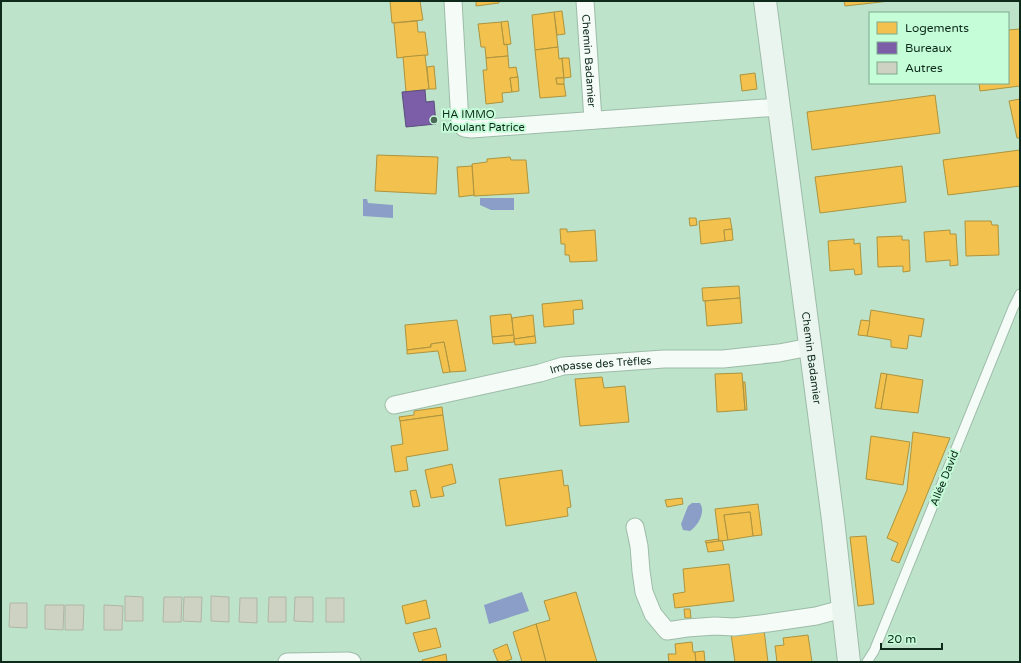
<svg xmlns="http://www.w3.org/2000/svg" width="1021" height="663" viewBox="0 0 1021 663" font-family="'Varela Round',sans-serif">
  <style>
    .water { fill: #8b9ec7 }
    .homes { fill: #f2c14e; stroke: #ad943e }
    .offices { fill: #7b5ea7; stroke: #5a4e7d }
    .building { fill: #ced2c3; stroke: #b1b5a6 }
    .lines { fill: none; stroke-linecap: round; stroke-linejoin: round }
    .lane-casing { stroke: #9dbba8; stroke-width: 11 }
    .street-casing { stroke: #9dbba8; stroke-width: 19 }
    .secondary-casing { stroke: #9dbba8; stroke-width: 24 }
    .lane { stroke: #f5fbf7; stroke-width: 9 }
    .street { stroke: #f5fbf7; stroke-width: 17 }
    .secondary { stroke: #ebf5ef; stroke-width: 22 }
    .poi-dot { fill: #4b6b58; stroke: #c6fdd9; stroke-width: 1.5 }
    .labels { text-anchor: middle; stroke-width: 4; stroke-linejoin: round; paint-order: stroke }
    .street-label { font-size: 11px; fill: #0d2a1a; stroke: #c6fdd9 }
    .poi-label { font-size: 11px; fill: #0d2a1a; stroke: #c6fdd9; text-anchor: start }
  </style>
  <rect width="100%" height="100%" fill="#bde4cb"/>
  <g class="water">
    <path d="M480,198H514V210H491L480,205Z"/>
    <path d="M363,199H367L368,203L393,205V218L363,216Z"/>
    <path d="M692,503H700C706,512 698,526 690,531L683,530L681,524L688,506Z"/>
    <path d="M522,592L529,611L489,624L484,605Z"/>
  </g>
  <g class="homes">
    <path d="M390,1H420L423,20L392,23Z"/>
    <path d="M476,1H499V3L476,6Z"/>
    <path d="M844,1H890L845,6Z"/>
    <path d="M562,11L565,34L557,35L554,12Z"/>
    <path d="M554,12L558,47L535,50L532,15Z"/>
    <path d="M417,21L418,32H425L428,55L397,58L394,23Z"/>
    <path d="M508,21L511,44L504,45L501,22Z"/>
    <path d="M501,22L504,45L507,44L508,56L486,58L485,47H481L478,24Z"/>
    <path d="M1020,29V86L980,91L979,83H1008V30Z"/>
    <path d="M558,47L559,59L562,58L564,78H556L557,84H564L566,96L540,98L535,50Z"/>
    <path d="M425,55L429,89L406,92L403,57Z"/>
    <path d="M508,56L509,68L516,67L518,77L510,78L512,92L502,93L503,102L486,104L483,70H487L486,58Z"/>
    <path d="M562,58H569L571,77L564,78Z"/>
    <path d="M434,66L436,89H429L427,67Z"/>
    <path d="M755,73L757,89L742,91L740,75Z"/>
    <path d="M518,77L519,91L512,92L510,78Z"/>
    <path d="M556,78H564V84H557Z"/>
    <path d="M935,95L940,133L812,150L807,112Z"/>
    <path d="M1020,99V138H1017L1009,101Z"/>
    <path d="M1020,150V186L948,195L943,160Z"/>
    <path d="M377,155L438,157L436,194L375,191Z"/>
    <path d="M510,157L511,160H526L529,193L474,196L472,164L487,162V159Z"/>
    <path d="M472,166L474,195L459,197L457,167Z"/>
    <path d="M902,166L906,202L820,213L815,177Z"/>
    <path d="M689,218H696L697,225L690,226Z"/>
    <path d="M730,218L732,229L724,230L725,241L701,244L699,221Z"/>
    <path d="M965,221H991L992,225H998L999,255L966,256Z"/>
    <path d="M560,229H567V232L595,230L597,261L570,262L569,255H565V244H561Z"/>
    <path d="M732,229L733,240L725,241L724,230Z"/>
    <path d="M950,230V234H956L958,265L950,266V260L926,262L924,232Z"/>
    <path d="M902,236V240H909L910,271L903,272V266L878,267L877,237Z"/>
    <path d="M854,239V244L860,243L862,274L855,275L854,269L830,271L828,241Z"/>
    <path d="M739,286L740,298L703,301L702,288Z"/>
    <path d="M740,298L742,323L707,326L705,301Z"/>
    <path d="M582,300L583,309L573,310L574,324L544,327L542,304Z"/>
    <path d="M871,310L924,319L921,337L909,335L907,349L891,347V340L867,336Z"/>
    <path d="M511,314L514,335L492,337L490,316Z"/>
    <path d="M533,315L535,336L514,339L512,318Z"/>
    <path d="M457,320L466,371L450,372L444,342L431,344V347L407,350L405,325Z"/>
    <path d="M861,320L870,321L867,336L858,335Z"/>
    <path d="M514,335V342L493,344L492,337Z"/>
    <path d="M535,336L536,343L515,345L514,339Z"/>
    <path d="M444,342L450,372L443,373L438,351L407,354V350L431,347V344Z"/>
    <path d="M742,373L745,410L717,412L715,374Z"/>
    <path d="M881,373L887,374L881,409L875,408Z"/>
    <path d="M887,374L923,380L918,413L881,409Z"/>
    <path d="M602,377L604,388L625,386L629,422L580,426L575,379Z"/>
    <path d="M743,382H745L747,410H745Z"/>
    <path d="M442,407L443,415L400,421L399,417L414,415V411Z"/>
    <path d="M443,415L448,450L406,457L408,470L395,472L391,446L403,444L400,421Z"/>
    <path d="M913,432L950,438L899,563L891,560L898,543L887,538L907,490Z"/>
    <path d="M871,436L910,442L903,485L866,479Z"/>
    <path d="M452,464L456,483L442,487L444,496L431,498L425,470Z"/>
    <path d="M562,470L564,486L568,485L571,507L567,508L568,516L506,526L499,479Z"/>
    <path d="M416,490L420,506L413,507L410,491Z"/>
    <path d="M682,498L683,504L667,507L665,500Z"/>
    <path d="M758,504L762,535L753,536L750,512L724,515L728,540L719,541L715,509Z"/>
    <path d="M750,512L753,536L728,540L724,515Z"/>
    <path d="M866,536L874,604L858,606L850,537Z"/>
    <path d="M718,539L719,541L706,543L705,541Z"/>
    <path d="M719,541H722L724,550L708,552L706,543Z"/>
    <path d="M729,564L734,601L675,608L673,594L685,592L683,569Z"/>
    <path d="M576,592L597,662H546L536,624L550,620L544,601Z"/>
    <path d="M426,600L430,618L406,624L402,606Z"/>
    <path d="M684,609H690L691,618H685Z"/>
    <path d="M536,624L546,662H522L513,632Z"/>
    <path d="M436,628L441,647L419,652L413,633Z"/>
    <path d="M764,630L768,662H735L731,634Z"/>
    <path d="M808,635L812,662H777L775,646L784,645L783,638Z"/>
    <path d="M692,642L693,652H695L696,662H669L668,654H676L675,644Z"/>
    <path d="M507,644L512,659L503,662H498L493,650Z"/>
    <path d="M704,651L705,662H696L695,652Z"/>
    <path d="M446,654L447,662H423L422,660Z"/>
  </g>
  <path class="offices" d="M425,90L426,102L434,101L436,124L406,127L402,92Z"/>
  <g class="building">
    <path d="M125,596L143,597V621H125Z"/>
    <path d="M211,596L229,597V622L211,621Z"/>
    <path d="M164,597H182L181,622H163Z"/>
    <path d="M184,597H202L201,622L183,621Z"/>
    <path d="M269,597H286V622H268Z"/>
    <path d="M295,597H313V622L294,621Z"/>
    <path d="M240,598H257V623L239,622Z"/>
    <rect x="326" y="598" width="18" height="24"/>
    <path d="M10,603H27V628L9,627Z"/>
    <path d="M45,605H64L63,630L45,629Z"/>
    <path d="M65,605H84L83,630H65Z"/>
    <path d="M104,605L123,606L122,630H104Z"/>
  </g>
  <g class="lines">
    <g class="lane-casing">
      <path id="lane" d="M867,662L874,651L1013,308L1020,294"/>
    </g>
    <g class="street-casing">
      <g id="street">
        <path d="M453,1L460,123L464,128L472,129L779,107"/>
        <path id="s1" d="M585,1L593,120"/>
        <path id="s2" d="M394,405L540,373L563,366L664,359H723L779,353L810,347"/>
        <path d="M635,527L639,546L641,571L644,592L653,614L667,631L687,628L715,626L734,627L768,623L816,616L842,609"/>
        <path d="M287,662L348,661L352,662"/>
      </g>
    </g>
    <g class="secondary-casing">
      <g id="secondary">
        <path id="s3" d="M765,1L833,520L849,662"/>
      </g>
    </g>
    <use href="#lane" class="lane"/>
    <use href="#street" class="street"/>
    <use href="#secondary" class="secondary"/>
  </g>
  <circle class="poi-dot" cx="434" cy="120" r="4"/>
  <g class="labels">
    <g class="street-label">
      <text dy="4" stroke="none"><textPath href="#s1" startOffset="60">Chemin Badamier</textPath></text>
      <text dy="4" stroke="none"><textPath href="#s3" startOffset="360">Chemin Badamier</textPath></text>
      <text dy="4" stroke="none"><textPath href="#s2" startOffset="211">Impasse des Trèfles</textPath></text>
      <text transform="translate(944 478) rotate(-68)" y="4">Allée David</text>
    </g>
    <g class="poi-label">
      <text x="442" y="118">HA IMMO<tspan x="442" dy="13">Moulant Patrice</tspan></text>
    </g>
  </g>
  <rect width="1021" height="663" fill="none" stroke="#0d2a1a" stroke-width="4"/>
  <rect x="869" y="12" width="140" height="72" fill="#c6fdd9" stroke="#7ca98d"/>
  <rect x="877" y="22" width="20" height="12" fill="#f2c14e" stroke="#7ca98d"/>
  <text x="905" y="32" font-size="12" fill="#0d2a1a">Logements</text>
  <rect x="877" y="42" width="20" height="12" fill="#7b5ea7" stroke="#7ca98d"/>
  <text x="905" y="52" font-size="12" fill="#0d2a1a">Bureaux</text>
  <rect x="877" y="62" width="20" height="12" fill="#ced2c3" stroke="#7ca98d"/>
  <text x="905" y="72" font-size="12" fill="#0d2a1a">Autres</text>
  <path d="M881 643v6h61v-6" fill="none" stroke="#0d2a1a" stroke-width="2"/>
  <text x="887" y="643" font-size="12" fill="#0d2a1a" stroke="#c6fdd9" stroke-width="3" paint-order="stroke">20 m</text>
</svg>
